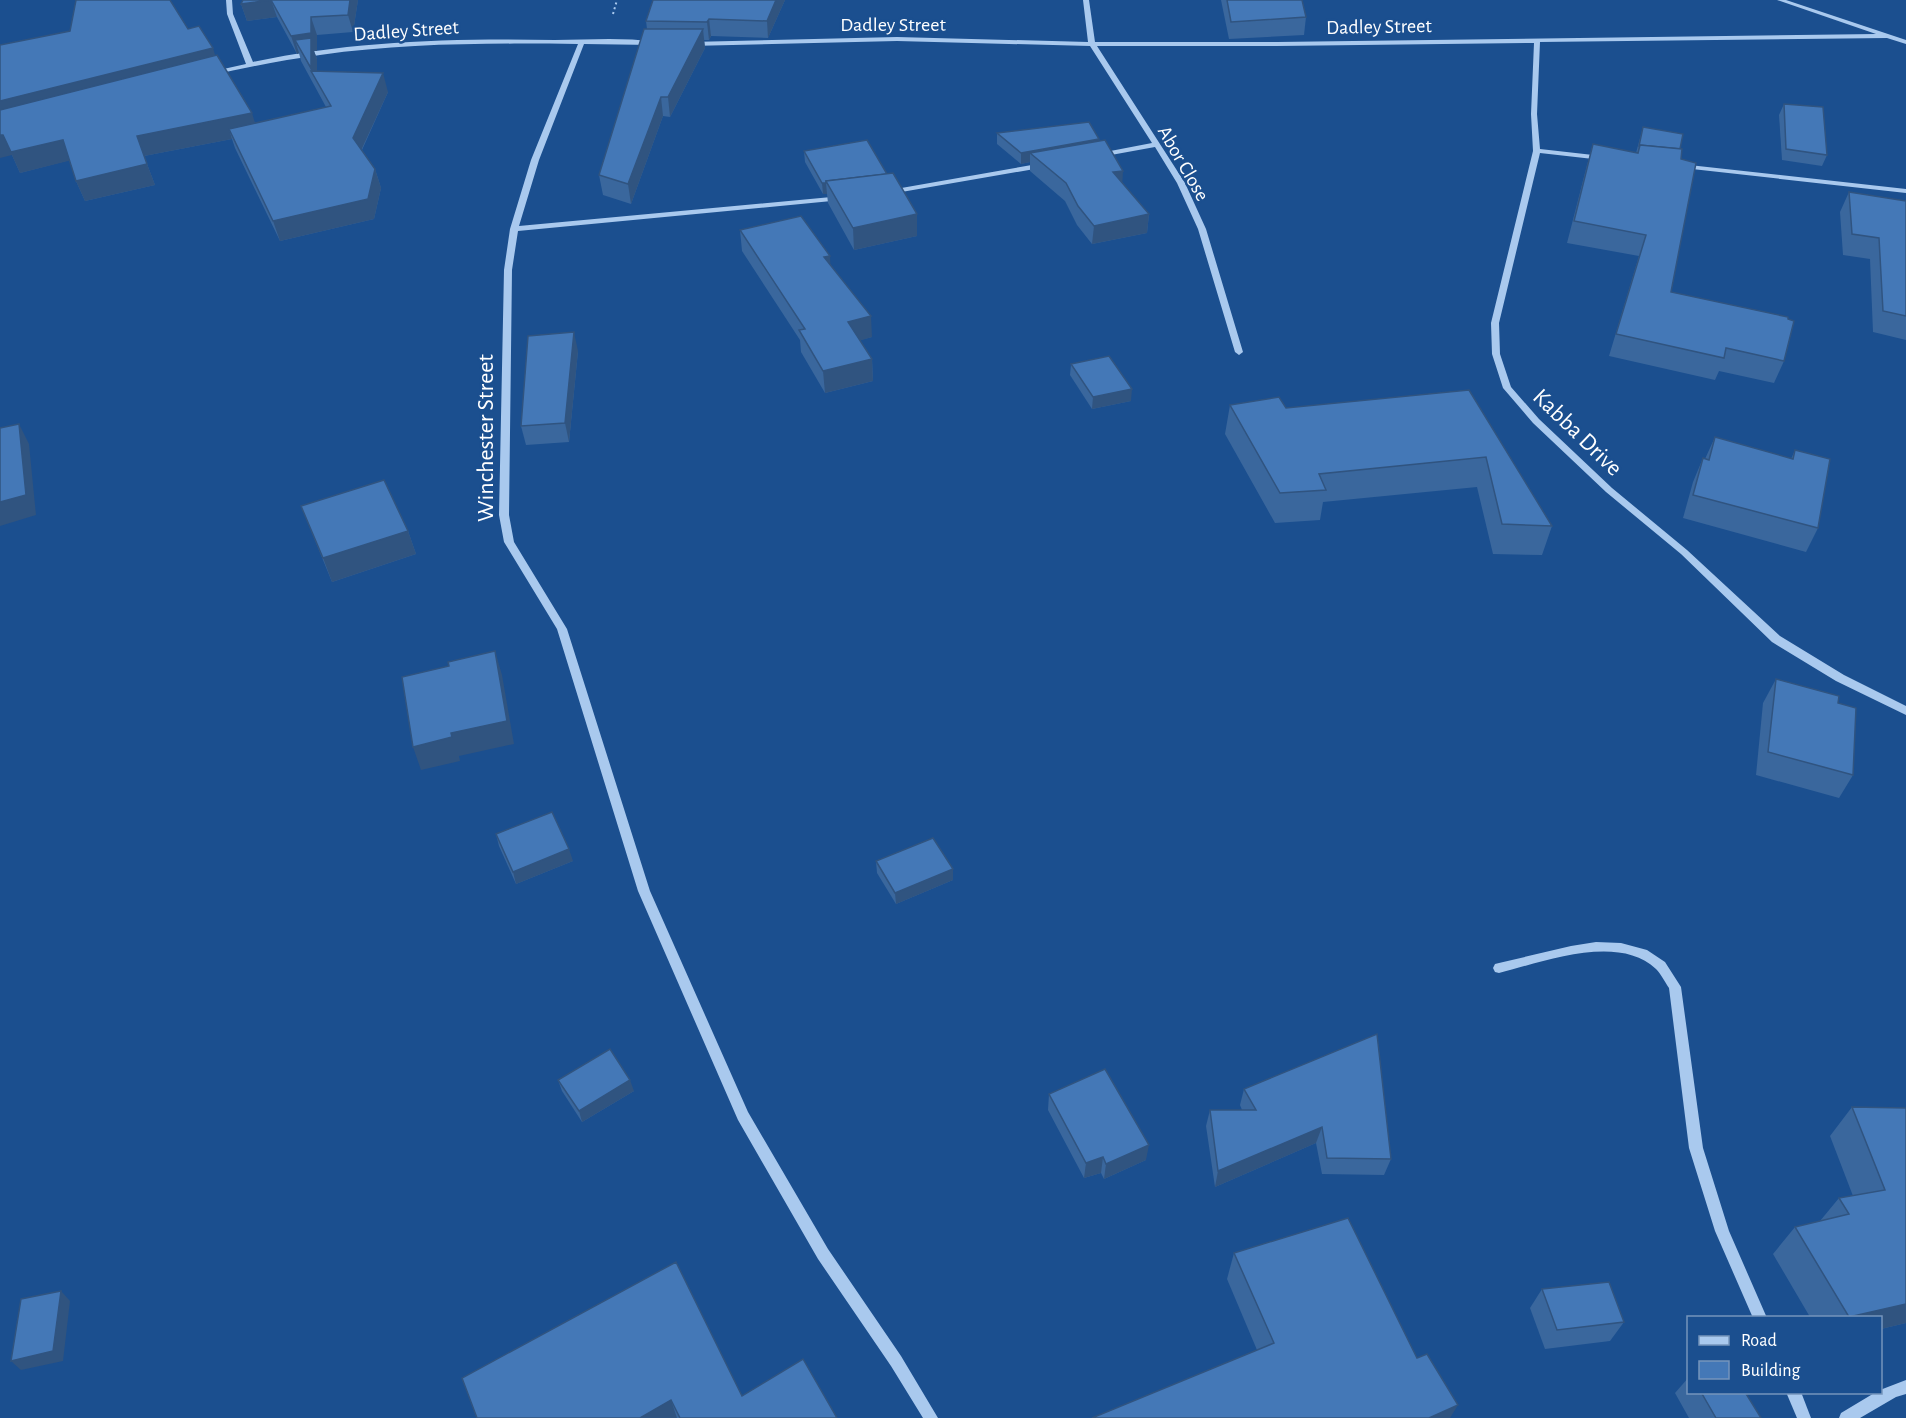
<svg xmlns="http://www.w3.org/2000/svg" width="1906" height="1418" viewBox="0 0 1906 1418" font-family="'Alegreya Sans',sans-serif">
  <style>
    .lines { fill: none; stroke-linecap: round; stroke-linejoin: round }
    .path { stroke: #a9c9ee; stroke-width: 2; stroke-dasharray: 2 3; stroke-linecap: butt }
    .minor { fill: #a9c9ee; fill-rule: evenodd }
    .wall { fill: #3a679d }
    .shaded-wall { fill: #305480 }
    .building { fill: #4478b7; stroke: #305480; stroke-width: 1.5 }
    .labels { text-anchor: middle; stroke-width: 5; stroke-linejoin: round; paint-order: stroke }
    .far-street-label { font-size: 20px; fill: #fff; stroke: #1b4f8f }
    .street-label { font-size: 24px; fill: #fff; stroke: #1b4f8f }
  </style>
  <rect width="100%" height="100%" fill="#1b4f8f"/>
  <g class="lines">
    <path class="path" d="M613,14L617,0"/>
    <g class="minor">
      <path d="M226,0H232L233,14L253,62C351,41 454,38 555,40C587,40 622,37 655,42L656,43L653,45L584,44L539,160L519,226L842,196L846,198L842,200L518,231L512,270L509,515L514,542L567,629L650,891L748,1112L828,1249L901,1356L938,1418H923L891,1366L818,1259L738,1120L638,891L557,629L504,542L499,515L504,270L510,229L531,160L578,44C492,43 406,43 320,55C284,60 248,67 212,75L210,74V72L246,64L227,14Z"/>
      <path d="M1083,0H1089L1095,42H1277L1876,34L1777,0H1786L1906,40V44L1887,38L1540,42L1537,114L1540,149L1602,156L1606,158L1602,160L1540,153L1499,323L1500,354L1511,387L1539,419L1612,488L1687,550L1780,636L1844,675L1906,706V715L1836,681L1772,642L1681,554L1606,492L1533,423L1503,388L1492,354L1491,323L1533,151L1531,114L1534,43L1277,46H1097L1185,183L1206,229L1243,352L1239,355L1235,352L1198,229L1177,183L1155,147L1100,157L1096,155L1100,153L1152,143L1090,46L897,41L690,46L687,44L690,42L897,37L1088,42Z"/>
      <path d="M1043,163H1046V167L890,194L886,192L890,190Z"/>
      <path d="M1680,164L1906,189V193L1683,168H1680Z"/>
      <path d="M1596,942L1621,943L1647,950L1665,962L1681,987L1703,1148L1729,1231L1767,1318H1753L1715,1231L1689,1148L1669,988C1665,982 1661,974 1656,969C1618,933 1543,962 1499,973L1495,972L1493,968L1495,964L1499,963L1571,946Z"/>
      <path d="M1906,1380V1394L1896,1397L1860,1418H1839L1841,1413L1876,1392H1880V1390Z"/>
      <path d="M1786,1392H1801L1811,1418H1797Z"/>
    </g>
  </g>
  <g class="wall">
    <path d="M243,0H358L353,32L317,35V51H314L317,59V71L388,92L362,150L375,169L381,188L374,219L280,241L235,148L232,139L144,156L155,185L85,201L76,181L70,160L20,173L12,155L70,31L188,29L215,56L255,123L326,107L301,61L299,53L297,54L277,17L247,21L241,4Z"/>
    <path d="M653,0H785L768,38L711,36L709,40H704L705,48L670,117L663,116L631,204L603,195L599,175L647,29L646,21Z"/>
    <path d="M1221,0H1302L1306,17L1304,35L1229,39Z"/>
    <path d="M1784,104L1827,155L1822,166L1782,160L1779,115Z"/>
    <path d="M1643,127L1680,149L1681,159L1671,292L1784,361L1774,383L1719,371L1715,380L1609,356L1639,256L1567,243L1587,165L1593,144L1636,153Z"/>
    <path d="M997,133L1099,141L1122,183L1149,214L1147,233L1092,244L1077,225L1065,201L1030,171V162L1021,164L997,144Z"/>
    <path d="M804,151L917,236L854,250L828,203L827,194H823L805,162Z"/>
    <path d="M1849,192L1906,201V340L1873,332L1870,259L1843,255L1840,212Z"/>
    <path d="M740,230L830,265L872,337L860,340L872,359L873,381L825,393L801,352L800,340L742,251Z"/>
    <path d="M578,351L569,442L526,445L521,426Z"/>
    <path d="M1071,364L1131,401L1092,409L1070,375Z"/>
    <path d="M1469,390L1552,526L1542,555L1493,554L1477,487L1323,502L1320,520L1275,523L1225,434L1230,405L1286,408Z"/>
    <path d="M1715,437L1791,459L1795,450L1818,528L1806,552L1683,518L1693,482L1703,458L1705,459Z"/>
    <path d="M301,506L408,531L416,554L332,582Z"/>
    <path d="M1776,679L1838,703L1853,775L1839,798L1756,775L1763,703Z"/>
    <path d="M496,834L573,861L516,884L499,846Z"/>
    <path d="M876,861L953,880L896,904L877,873Z"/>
    <path d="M558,1080L634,1091L582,1122L562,1091Z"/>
    <path d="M1244,1089L1391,1159L1384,1175L1322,1174L1316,1143L1215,1187L1206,1126L1210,1110H1242L1240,1105Z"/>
    <path d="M1049,1094L1146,1160L1104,1179L1101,1173L1084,1178L1048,1110Z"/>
    <path d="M1852,1107L1906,1108V1323L1881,1329V1317H1810L1773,1254L1795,1227L1820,1221L1839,1198L1853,1196L1830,1136Z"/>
    <path d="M1234,1253L1417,1358L1257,1350L1227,1279Z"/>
    <path d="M1542,1289L1624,1322L1610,1341L1545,1349L1530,1308Z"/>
    <path d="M1689,1377V1392H1745L1761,1418H1689L1675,1393Z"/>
    <path d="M742,1396L837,1418H477Z"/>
  </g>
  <g class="shaded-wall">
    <path d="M271,0L277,17L247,21L241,4Z"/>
    <path d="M350,0H358L353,32L348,15Z"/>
    <path d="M776,0H785L768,38L767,21Z"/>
    <path d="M311,17L317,35V51H314L317,59V81L295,40L299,53L297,54L291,36Z"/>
    <path d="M709,19L711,36L709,40L707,22Z"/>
    <path d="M703,29L705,48L670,117L668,97Z"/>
    <path d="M213,48L219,68L0,124V101Z"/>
    <path d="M383,73L388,92L358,157L353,138Z"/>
    <path d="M661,97L663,116L631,204L628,184Z"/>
    <path d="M252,113L258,133L229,129L232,139L144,156L155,185L85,201L76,181L137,136Z"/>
    <path d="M0,135H3L63,140L72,160L20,173L12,155L0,158Z"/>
    <path d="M1099,139L1098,150L1030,153V162L1021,164V153Z"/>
    <path d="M375,169L381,188L374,219L280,241L273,221Z"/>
    <path d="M1123,171L1122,189L1113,172Z"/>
    <path d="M822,183H826L827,194H823Z"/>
    <path d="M917,214V236L854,250L853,228Z"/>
    <path d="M1149,214L1147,233L1092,244L1094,226Z"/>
    <path d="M830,256L831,277L824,257Z"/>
    <path d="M871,316L872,337L849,344L848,322Z"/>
    <path d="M574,332L578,351L569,442L565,423Z"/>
    <path d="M872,359L873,381L825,393L823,371Z"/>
    <path d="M1132,389L1131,401L1092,409L1093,397Z"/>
    <path d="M19,424L29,444L36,515L0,526V502Z"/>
    <path d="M408,531L416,554L332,582L323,558Z"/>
    <path d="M495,651L502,675L514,744L459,756L460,761L421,770L413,747Z"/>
    <path d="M569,849L573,861L516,884L513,872Z"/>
    <path d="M953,869V880L896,904L895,893Z"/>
    <path d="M630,1080L634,1091L582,1122L579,1111Z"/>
    <path d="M1322,1127L1316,1143L1215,1187L1218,1171Z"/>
    <path d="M1149,1145L1146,1160L1104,1179L1106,1164Z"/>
    <path d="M1103,1157L1101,1173L1084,1178L1086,1163Z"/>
    <path d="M61,1291L70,1301L63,1361L21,1370L11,1361Z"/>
    <path d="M1906,1304V1323L1881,1329V1317H1848Z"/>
    <path d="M671,1400L677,1418H640Z"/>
    <path d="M1458,1405L1450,1418H1429Z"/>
  </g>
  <g class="building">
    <path d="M76,0H170L188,29L199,26L213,48L0,101V45L70,31Z"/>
    <path d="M243,0H270L241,4Z"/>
    <path d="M271,0H350L348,15L311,17V33L291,36Z"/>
    <path d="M653,0H776L767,21L709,19L707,22L646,21Z"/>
    <path d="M1227,0H1302L1306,17L1231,22Z"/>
    <path d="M644,29H703L668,97H661L628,184L599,175Z"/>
    <path d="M311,38V68L295,40Z"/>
    <path d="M217,55L252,113L137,136L147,164L76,181L63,140L11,152L3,135H0V110Z"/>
    <path d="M311,71L383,73L353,138L375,169L368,199L273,221L229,129L331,106Z"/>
    <path d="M1784,104L1823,107L1827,155L1786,149Z"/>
    <path d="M1089,122L1099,139L1021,153L997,133Z"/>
    <path d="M1643,127L1683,134L1680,149L1640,145V146H1639Z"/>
    <path d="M867,140L887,174L826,181V183H822L804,151Z"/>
    <path d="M1105,140L1123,171L1113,172L1149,214L1094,226L1078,206L1066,183L1030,153Z"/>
    <path d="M1593,144L1638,153L1640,145L1682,149L1681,159L1696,163L1671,292L1788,317V319L1794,321L1784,361L1726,348L1724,358L1616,334L1646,235L1574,221Z"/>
    <path d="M893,173L917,214L853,228L826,181Z"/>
    <path d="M1849,192L1906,201V316L1883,311L1879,238L1852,234Z"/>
    <path d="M801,216L830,256L824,257L871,316L848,322L872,359L823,371L799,330L805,329L740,230Z"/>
    <path d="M574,332L565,423L521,426L528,336Z"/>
    <path d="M1109,356L1132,389L1093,397L1071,364Z"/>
    <path d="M1469,390L1552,526L1502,524L1486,457L1319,474L1326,490L1280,493L1230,405L1279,397L1286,408Z"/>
    <path d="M19,424L26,495L0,502V428Z"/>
    <path d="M1715,437L1793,459L1795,450L1830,459L1818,528L1693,495L1703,458L1709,460Z"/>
    <path d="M384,480L408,531L323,558L301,506Z"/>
    <path d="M495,651L507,721L451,733L452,737L413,747L402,677L449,666L448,662Z"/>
    <path d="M1776,679L1839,696L1838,703L1856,708L1853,775L1768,752Z"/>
    <path d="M552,812L569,849L513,872L496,834Z"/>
    <path d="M933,838L953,869L895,893L876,861Z"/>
    <path d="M1377,1034L1391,1159L1327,1158L1322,1127L1218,1171L1210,1110H1256L1244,1089Z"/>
    <path d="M610,1049L630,1080L579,1111L558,1080Z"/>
    <path d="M1105,1069L1149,1145L1106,1164L1103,1157L1086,1163L1049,1094Z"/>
    <path d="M1852,1107L1906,1108V1304L1849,1317L1795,1227L1849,1214L1839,1198L1885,1190Z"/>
    <path d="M1348,1218L1417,1358L1427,1354L1458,1405L1429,1418H1092L1274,1343L1234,1253Z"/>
    <path d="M676,1262L742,1396L803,1359L837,1418H680L671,1400L640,1418H477L462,1378Z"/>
    <path d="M1609,1282L1624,1322L1557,1330L1542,1289Z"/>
    <path d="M61,1291L53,1351L11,1361L21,1299Z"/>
    <path d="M1701,1392H1745L1761,1418H1716Z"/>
  </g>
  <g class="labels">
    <g class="far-street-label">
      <text x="893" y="31">Dadley Street</text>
      <text transform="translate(1379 26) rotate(-1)" y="7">Dadley Street</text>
      <text transform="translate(406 30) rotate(-4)" y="7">Dadley Street</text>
      <text transform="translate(1184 163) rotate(60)" y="7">Abor Close</text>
    </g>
    <g class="street-label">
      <text transform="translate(1578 432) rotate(44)" y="8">Kabba Drive</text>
      <text transform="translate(485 438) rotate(-90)" y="8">Winchester Street</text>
    </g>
  </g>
  <rect x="1687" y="1316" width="195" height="78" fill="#1b4f8f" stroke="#7695bc" stroke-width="1.5"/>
  <rect x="1699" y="1336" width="30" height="9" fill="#a9c9ee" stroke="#7695bc" stroke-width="1.5"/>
  <text x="1741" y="1346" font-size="18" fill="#ffffff">Road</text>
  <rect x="1699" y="1361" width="30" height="18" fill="#4478b7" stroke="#7695bc" stroke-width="1.5"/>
  <text x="1741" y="1376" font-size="18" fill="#ffffff">Building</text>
</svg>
